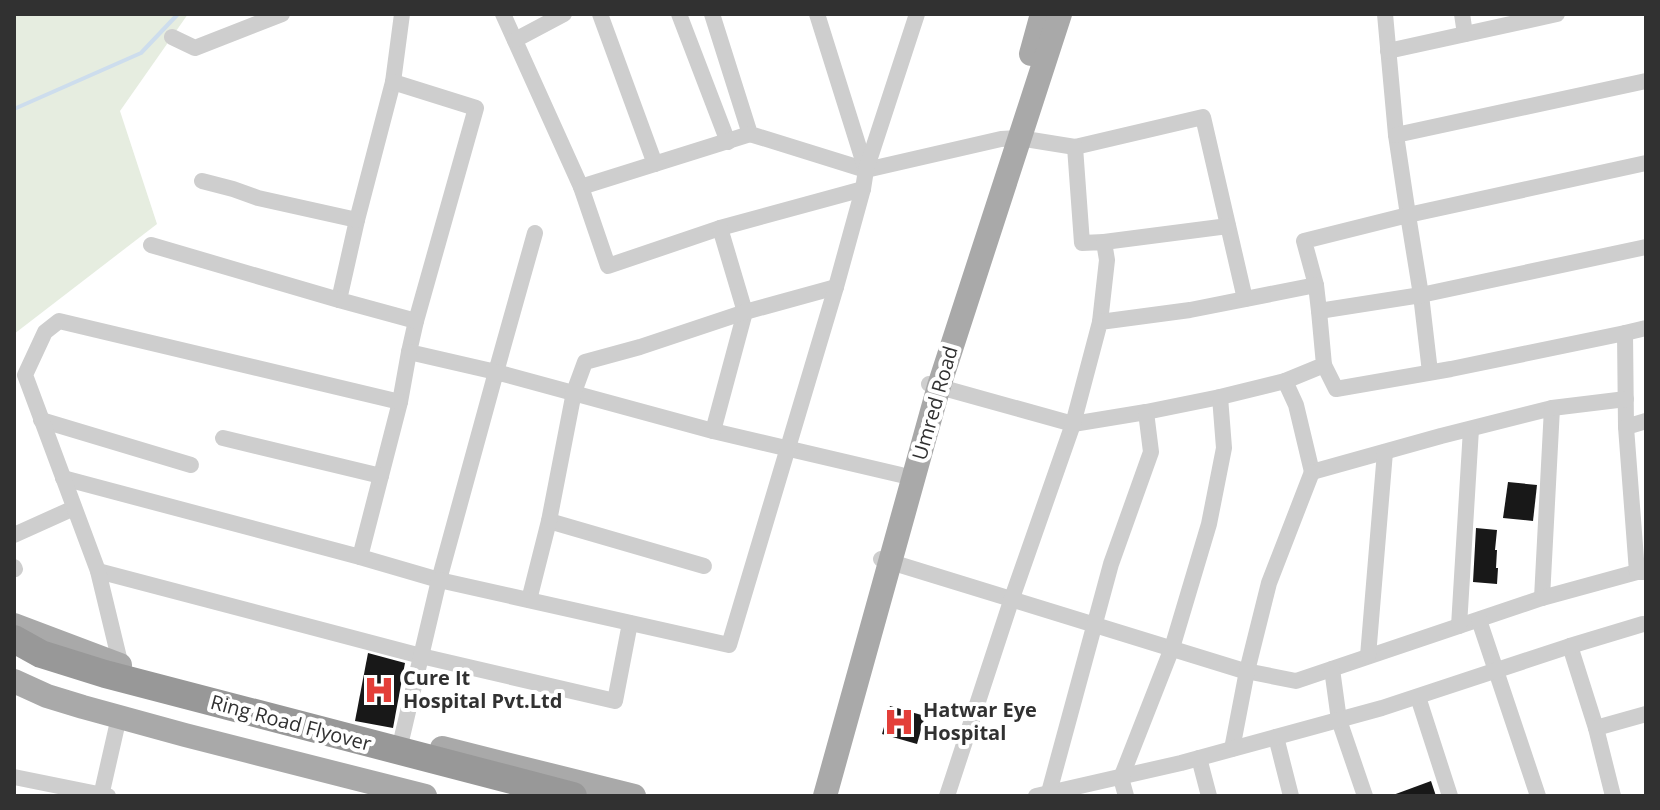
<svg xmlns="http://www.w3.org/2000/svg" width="1660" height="810" viewBox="0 0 1660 810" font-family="'Open Sans',sans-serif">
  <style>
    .green { fill: #e6ede0 }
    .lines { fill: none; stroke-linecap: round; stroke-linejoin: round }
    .stream { stroke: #cddded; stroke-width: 4 }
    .building { fill: #181818 }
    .street { stroke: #cecece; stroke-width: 16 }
    .primary { stroke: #a9a9a9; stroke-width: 24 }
    .highway { stroke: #989898; stroke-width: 28 }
    .labels { text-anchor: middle; stroke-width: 8; stroke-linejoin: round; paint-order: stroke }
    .street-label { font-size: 20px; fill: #313131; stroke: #fff }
    .poi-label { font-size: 20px; font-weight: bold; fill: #313131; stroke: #fff; text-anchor: start }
  </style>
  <rect width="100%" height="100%" fill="#fff"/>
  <path class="green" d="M14,14H188L120,111L157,224L14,334Z"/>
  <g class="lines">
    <path class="stream" d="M14,109L141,53L178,14"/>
  </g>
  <g class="building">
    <path d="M1508,482L1537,485L1533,521L1503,518Z"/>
    <path d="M1476,528L1497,530L1495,550H1497L1496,568H1498L1497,584L1473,582Z"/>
    <path d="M368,653L405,663L393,728L355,721Z"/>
    <path d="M890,706L925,716L917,744L882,734Z"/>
    <path d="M1431,781L1436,796H1393V795Z"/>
  </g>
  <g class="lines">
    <g class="street">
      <path d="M402,14L393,82L357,220L339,300L416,321L409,352L496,372L535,233"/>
      <path d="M503,14L581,187L608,266L720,228L863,189"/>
      <path d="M600,14L655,164"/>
      <path d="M679,14L728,142"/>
      <path d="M712,14L750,134L866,170L1001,139L1019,138L1075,147L1203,117L1245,299"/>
      <path d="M817,14L866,170"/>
      <path d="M1385,14L1396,135L1408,215L1646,163"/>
      <path d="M1462,14L1465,34"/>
      <path d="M172,37L195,48L282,14"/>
      <path d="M515,40L564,14"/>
      <path d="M1388,51L1557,14"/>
      <path d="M393,82L476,108L416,321"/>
      <path d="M1396,135L1646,81"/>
      <path d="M1075,147L1082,243L1104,242L1107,260L1100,322"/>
      <path d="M202,181L233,189L258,198L357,220"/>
      <path d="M581,187L750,134"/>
      <path d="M1104,242L1228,226"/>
      <path d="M151,245L339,300"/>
      <path d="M1316,285L1304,241L1408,215L1421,295L1430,372"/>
      <path d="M1625,333L1646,328"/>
      <path d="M409,352L400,402L360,557L439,580L496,372L713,431L901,475"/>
      <path d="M1324,365L1336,389L1451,369L1625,333L1626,427"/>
      <path d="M1285,381L1324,365L1319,311"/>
      <path d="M929,384L1073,424L1146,412L1220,397L1285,381L1296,405L1312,472L1441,436L1552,408L1542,598"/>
      <path d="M1552,408L1626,399"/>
      <path d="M41,420L191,465"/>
      <path d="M713,431L745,312L720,228"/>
      <path d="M223,438L381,476"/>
      <path d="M63,478L360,557"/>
      <path d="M549,521L704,566"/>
      <path d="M14,535L74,508"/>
      <path d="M881,559L1241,670L1296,681L1542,598L1637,572"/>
      <path d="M14,567L15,569"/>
      <path d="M98,571L421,656L615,701L630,623"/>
      <path d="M1645,572H1637L1626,427L1646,421"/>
      <path d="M529,600L549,521L574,392L585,362L640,347L745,312L836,287"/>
      <path d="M1479,620L1538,796"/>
      <path d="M1459,626L1471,429"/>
      <path d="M1570,646L1596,728"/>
      <path d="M1368,656L1385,452"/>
      <path d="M121,666L98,571L25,375L45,332L59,321L400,402"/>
      <path d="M1332,669L1339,720L1365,796"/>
      <path d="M1418,697L1450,796"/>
      <path d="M402,737L439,580L729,645L836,287L863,189L866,170L917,14"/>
      <path d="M1276,737L1291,796"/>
      <path d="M1232,749L1247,671L1269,583L1312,472"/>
      <path d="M1199,758L1209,796"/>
      <path d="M14,777L108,796"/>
      <path d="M101,796L119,717"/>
      <path d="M947,796L1012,598L1073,424L1100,322L1190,310L1316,285L1319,311L1421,295L1646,247"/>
      <path d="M1036,796L1181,763L1382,708L1570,646L1643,624"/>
      <path d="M1048,796L1111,564L1151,452L1146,412"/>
      <path d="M1126,796L1121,778L1172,648L1209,524L1224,448L1220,397"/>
      <path d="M1613,796L1596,728L1646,714"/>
    </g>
    <g class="primary">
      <path d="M1031,54L1042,14"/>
      <path d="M14,625L120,665"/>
      <path d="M14,681L47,696L83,707L185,735L425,796"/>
      <path d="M442,748L634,796"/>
      <path d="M825,796L939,386L1060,14"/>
    </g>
    <path class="highway" d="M14,639L41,654L105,674L573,796"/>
  </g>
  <defs>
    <g id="hospital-bare" transform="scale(2.4)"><path d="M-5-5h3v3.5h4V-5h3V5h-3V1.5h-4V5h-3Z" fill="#e33f39" stroke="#fff" stroke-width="2.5" paint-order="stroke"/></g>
  </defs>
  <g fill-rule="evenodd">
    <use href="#hospital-bare" x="379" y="690"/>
    <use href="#hospital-bare" x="899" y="722"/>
  </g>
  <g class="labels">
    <g class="street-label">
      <text transform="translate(935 403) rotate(-74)" y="7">Umred Road</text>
      <text transform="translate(291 723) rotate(15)" y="7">Ring Road Flyover</text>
    </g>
    <g class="poi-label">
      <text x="403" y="685">Cure It<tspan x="403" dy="23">Hospital Pvt.Ltd</tspan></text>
      <text x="923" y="717">Hatwar Eye<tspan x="923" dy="23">Hospital</tspan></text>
    </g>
  </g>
  <rect width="1660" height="810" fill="none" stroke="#313131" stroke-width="32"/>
</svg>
